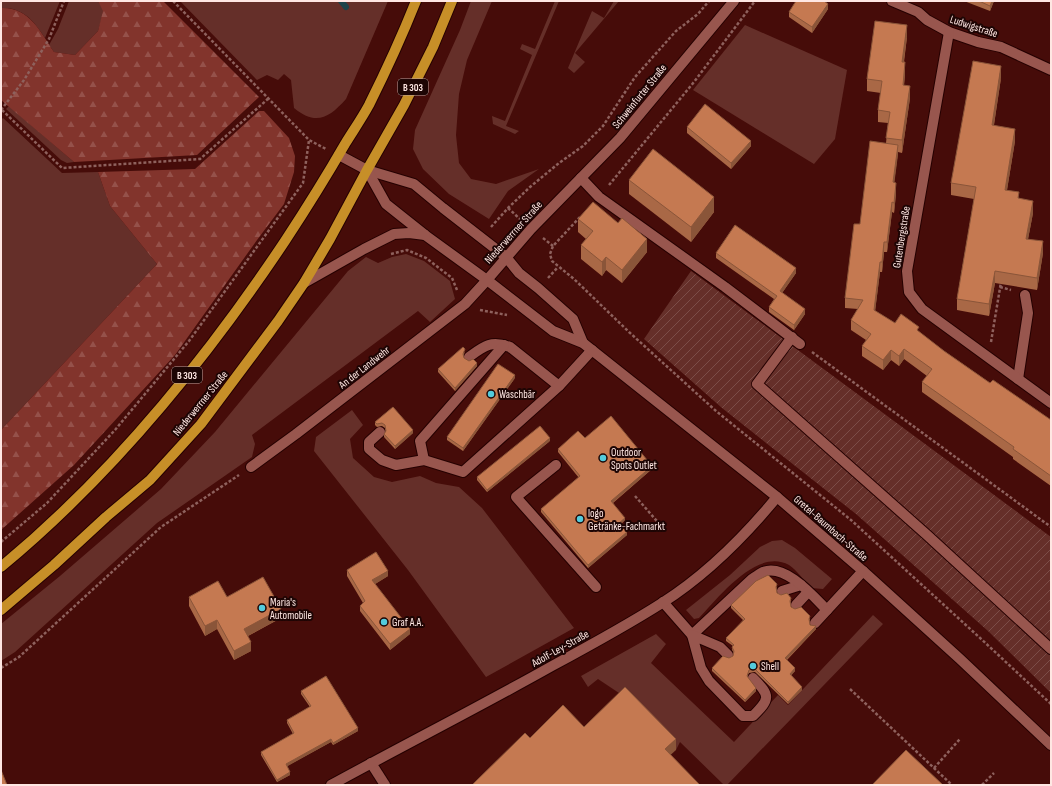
<svg xmlns="http://www.w3.org/2000/svg" width="1052" height="786" viewBox="0 0 1052 786" font-family="'Sofia Sans Condensed',sans-serif">
  <style>
    .grass { fill: #652f29 }
    .forest { fill: url(#forest-firs) }
    .garden { fill: url(#garden-furrows) }
    .lines { fill: none; stroke-linecap: round; stroke-linejoin: round }
    .stream { stroke: #1d4349; stroke-width: 6 }
    .service-casing { stroke: #250000; stroke-width: 12 }
    .minor-casing { stroke: #250000; stroke-width: 12 }
    .primary-casing { stroke: #250000; stroke-width: 12 }
    .path { stroke: #8e615d; stroke-width: 2.5; stroke-dasharray: 3 2; stroke-linecap: butt }
    .service { stroke: #98564e; stroke-width: 10 }
    .minor { stroke: #98564e; stroke-width: 10 }
    .primary { stroke: #c78f28; stroke-width: 10 }
    .wall { fill: #a96846 }
    .shaded-wall { fill: #8a5539 }
    .building { fill: #c57951; stroke: #8a5539 }
    .poi-dot { fill: #53cbdc; stroke: #1d0504; stroke-width: 1.5 }
    .labels { text-anchor: middle; stroke-width: 4; stroke-linejoin: round; paint-order: stroke }
    .shield { fill: #1d0504; stroke: #bba3a0; stroke-width: 1 }
    .shield-label { font-size: 10px; font-weight: bold; fill: #ffe7e3 }
    .street-label { font-size: 11px; fill: #ffe7e3; stroke: #1d0504 }
    .poi-label { font-size: 11px; fill: #ffe7e3; stroke: #1d0504; text-anchor: start }
  </style>
  <defs>
    <pattern id="forest-firs" width="22" height="20" patternUnits="userSpaceOnUse"><rect width="22" height="20" fill="#82342c"/><path d="M5 1l3.5 6h-7zM16 11l3.5 6h-7z" fill="#95514a"/></pattern>
    <pattern id="garden-furrows" width="10" height="10" patternUnits="userSpaceOnUse"><rect width="10" height="10" fill="#652f29"/><path d="M-1 1l2-2M0 10L10 0M9 11l2-2" fill="none" stroke="#7c4d48"/></pattern>
  </defs>
  <rect width="100%" height="100%" fill="#460c09"/>
  <g class="grass">
    <path d="M1,1H60L45,38C34,21 23,7 1,8Z"/>
    <path d="M69,1H98L104,11L98,31L75,55L54,52L49,45L58,29Z"/>
    <path d="M180,1H388L346,99C329,118 316,126 294,108L291,80L284,74L278,80L267,75L257,80Z"/>
    <path d="M471,1H492L467,60L459,94L456,135L459,163L471,179L496,184L539,169L508,191L489,219L449,194L423,169L413,149L415,130L460,30Z"/>
    <path d="M555,1H559L506,126L519,131L515,134L493,124L492,116L505,121L532,55L520,49L522,44L535,49Z"/>
    <path d="M614,1H619L575,53L585,62L574,73L568,68L592,11L604,18Z"/>
    <path d="M745,25L847,70L835,139L814,164L693,90Z"/>
    <path d="M9,106L74,162L67,163L61,160L6,109Z"/>
    <path d="M3,118L62,173L98,172L110,206L157,264L1,430V120Z"/>
    <path d="M406,254L424,261L450,281L455,299L430,322L418,311L252,435L255,444L252,457L157,523L15,652L1,661V624L60,576L161,489L215,432L348,271L366,257L378,263L392,257Z"/>
    <path d="M352,410L363,425L350,439L353,458L374,477L392,482L420,476L436,483L459,487L482,508L574,628L486,677L408,570L314,451L316,437Z"/>
    <path d="M782,540L795,548L832,579L823,589L811,588C804,581 797,570 789,565C757,547 718,598 699,618L694,619L686,610L730,575L760,547L772,541Z"/>
    <path d="M873,615L883,624L727,785H724L680,742L676,750L625,697L598,679L588,687L581,676L656,634L666,644L651,663L734,742L778,695L788,705Z"/>
  </g>
  <g class="forest">
    <path d="M98,1H163L259,97L197,155L74,162L1,100V8C29,7 40,31 54,52L75,55L98,31L103,11Z"/>
    <path d="M259,111H264L289,138L295,156L294,172L284,204L257,240L175,355L74,465L1,530V430L157,264L110,206L98,172L195,169Z"/>
  </g>
  <path class="garden" d="M691,271L1051,537V693L988,631L856,514L722,408L644,339Z"/>
  <g class="lines">
    <path class="stream" d="M341,1L346,7"/>
    <g class="service-casing">
      <g id="service">
        <path d="M581,178L599,197L725,287L800,344"/>
        <path d="M792,337L757,384L927,535L1051,649"/>
        <path d="M469,357C484,346 491,340 510,347L559,386"/>
        <path d="M1018,379L1028,313L1025,295"/>
        <path d="M380,432L369,442V449L382,460L396,465L424,460L463,472L559,386L592,350"/>
        <path d="M424,460L420,441L504,345"/>
        <path d="M556,465L516,497L596,587"/>
        <path d="M782,591L801,585"/>
        <path d="M663,602L692,635L752,579C755,577 759,574 763,572C785,563 813,596 827,610L863,571"/>
        <path d="M796,605L808,592"/>
        <path d="M815,623L827,610"/>
        <path d="M728,655L720,647L692,635L701,668L709,681L743,716H753C770,699 771,696 753,678"/>
      </g>
    </g>
    <g class="minor-casing">
      <g id="minor">
        <path d="M892,1L918,12L927,20L949,32L978,42L1001,47L1051,70"/>
        <path d="M949,32L907,271L909,292L922,309L1051,403"/>
        <path d="M339,155L367,170L414,184L443,208L506,257L519,273L538,288L573,319L583,343"/>
        <path d="M367,170L386,204L425,235L487,280L553,331L583,343L777,497L863,571L960,659L1051,745"/>
        <path d="M304,283L364,249L394,234L409,233L425,235"/>
        <path d="M251,467L296,434L465,304L487,280L531,229L620,138L734,1"/>
        <path d="M371,763L385,785"/>
        <path d="M331,785C404,745 479,707 552,666C589,646 626,626 662,603C706,575 744,537 777,497"/>
      </g>
    </g>
    <g class="primary-casing">
      <g id="primary">
        <path d="M1,567C112,475 205,361 285,241C306,209 326,177 345,144C353,131 362,118 369,105C386,71 402,36 416,1"/>
        <path d="M1,610L54,565L106,517L150,480L201,424L278,321L304,283L330,239L367,170L404,105L433,47L452,1"/>
      </g>
    </g>
    <g class="path">
      <path d="M173,1L309,140L326,149"/>
      <path d="M1,110L24,80L49,39L64,1"/>
      <path d="M2,110L62,168L200,159L269,98"/>
      <path d="M609,185L694,82L755,1"/>
      <path d="M508,208L521,220"/>
      <path d="M580,217L553,246L550,254L552,261L574,279L629,332L716,411L851,520L979,637L1051,704"/>
      <path d="M491,227L508,208L530,187L559,163L583,146L603,126L635,77L676,31L698,14L709,1"/>
      <path d="M543,238L553,246"/>
      <path d="M391,254L407,250L426,258L452,278L457,290"/>
      <path d="M548,278L558,267"/>
      <path d="M1000,287L1011,290"/>
      <path d="M480,310L507,315"/>
      <path d="M991,342L1001,282"/>
      <path d="M812,352L1051,527"/>
      <path d="M635,496L663,528"/>
      <path d="M1,542L47,503L115,430L189,341L303,183L309,140"/>
      <path d="M1,668L19,657L161,527L239,475"/>
      <path d="M850,689L952,785"/>
      <path d="M934,768L960,739"/>
      <path d="M982,785L994,773"/>
    </g>
    <use href="#service" class="service"/>
    <use href="#minor" class="minor"/>
    <use href="#primary" class="primary"/>
  </g>
  <g class="wall">
    <path d="M964,1H994L990,11Z"/>
    <path d="M828,9L812,33L789,17V12Z"/>
    <path d="M907,37L904,62L905,74L904,85L910,98L902,153L898,152L894,183L896,193L895,204L894,213L892,212L887,252H884L882,272H880L875,311L895,323L919,332L944,351L990,383L1051,420V486L1013,459V457L922,392V382L927,376L904,359L899,366L891,360L883,370L862,356V346L866,340L851,330V320L858,309L845,308V298L860,224L886,143L888,123L878,122V110L881,93L867,91V79Z"/>
    <path d="M1001,78L994,125L1015,141L1007,190L1019,198L1033,213L1028,239L1043,253L1037,290L995,283L989,316L957,310V299L974,199L951,195V183Z"/>
    <path d="M687,127L751,146L731,169L687,133Z"/>
    <path d="M629,180L714,212L691,242L629,194Z"/>
    <path d="M578,219L647,252L622,283L606,270L602,276L581,259V245L586,239L578,232Z"/>
    <path d="M716,253L796,273L782,293L805,314L794,330L769,312V307L774,299L716,258Z"/>
    <path d="M465,352L463,356L464,358L477,366L455,391L438,372V369Z"/>
    <path d="M515,378L463,451L447,440V437Z"/>
    <path d="M393,407L413,433L395,449L384,437V434L386,432L385,428L382,426L377,427L375,425V422Z"/>
    <path d="M585,438L652,469L613,503L625,520L621,524L627,535L588,568L541,512V509L579,478L558,452V449Z"/>
    <path d="M550,441L487,492L477,480V477Z"/>
    <path d="M347,570L388,576L375,584L410,634L390,650L360,611V606L363,603L347,576Z"/>
    <path d="M777,587L776,589L777,593L791,600L790,603L791,607L810,619L809,621L810,625L816,629L787,660L795,671L791,675L802,690L788,704L755,672L749,673L747,677L756,691L745,702L712,671V668L733,656L734,653L732,650L733,646L726,641V638L743,620L731,608V605Z"/>
    <path d="M189,597H227L281,618L248,636L251,651L234,660L217,629L205,636L189,606Z"/>
    <path d="M301,691L358,731L333,745L331,742L287,766L290,775L277,782L261,755V752L293,734L287,723V720L310,707L301,694Z"/>
  </g>
  <g class="shaded-wall">
    <path d="M992,1H994L990,11V6Z"/>
    <path d="M828,4V9L812,33V27Z"/>
    <path d="M907,25V37L902,74V62Z"/>
    <path d="M905,62V74L903,97V85Z"/>
    <path d="M1001,66V78L992,137V125Z"/>
    <path d="M910,86V98L902,153V140Z"/>
    <path d="M1015,129V141L1005,202V190Z"/>
    <path d="M751,141V146L731,169V163Z"/>
    <path d="M898,145V155L893,193V182Z"/>
    <path d="M896,183V193L894,213V203Z"/>
    <path d="M714,197V212L691,242V227Z"/>
    <path d="M1033,201V213L1026,250V239Z"/>
    <path d="M892,202V212L887,252V242Z"/>
    <path d="M647,239V252L622,283V270Z"/>
    <path d="M1043,241V253L1037,290V278Z"/>
    <path d="M884,242V252L882,272V262Z"/>
    <path d="M606,257V270L602,276V262Z"/>
    <path d="M880,262V272L874,320V310Z"/>
    <path d="M796,268V273L780,296V291Z"/>
    <path d="M995,271V283L989,316V304Z"/>
    <path d="M805,309V314L794,330V325Z"/>
    <path d="M904,349V359L899,366V356Z"/>
    <path d="M891,350V360L883,370V360Z"/>
    <path d="M477,363V366L455,391V388Z"/>
    <path d="M515,375V378L463,451V448Z"/>
    <path d="M413,430V433L395,449V446Z"/>
    <path d="M550,438V441L487,492V490Z"/>
    <path d="M652,466V469L611,504V501Z"/>
    <path d="M625,518V520L619,526V523Z"/>
    <path d="M627,532V535L588,568V565Z"/>
    <path d="M388,571V576L372,586V580Z"/>
    <path d="M281,609V618L244,638V629Z"/>
    <path d="M217,620V629L205,636V626Z"/>
    <path d="M816,626V629L785,661V658Z"/>
    <path d="M410,629V634L390,650V644Z"/>
    <path d="M251,642V651L234,660V651Z"/>
    <path d="M795,668V671L790,677V674Z"/>
    <path d="M802,687V690L788,704V702Z"/>
    <path d="M756,688V691L745,702V700Z"/>
    <path d="M358,728V731L333,745V743Z"/>
    <path d="M331,739V742L286,767V764Z"/>
    <path d="M676,739V750L665,760V749Z"/>
    <path d="M290,772V775L277,782V780Z"/>
  </g>
  <g class="building">
    <path d="M796,1H824L828,4L812,27L789,12Z"/>
    <path d="M979,1H992L990,6Z"/>
    <path d="M875,21L907,25L902,62H905L903,85L910,86L902,140L886,138L890,112L878,110L882,81L867,79Z"/>
    <path d="M973,61L1001,66L992,125L1015,129L1005,190L1019,192L1018,198L1033,201L1026,239L1043,241L1037,278L995,271L989,304L957,299L976,187L951,183Z"/>
    <path d="M705,104L751,141L731,163L687,127Z"/>
    <path d="M870,141L898,145L893,182L896,183L894,203L892,202L887,242H884L882,262H880L874,310L895,323L901,314L919,327L917,330L944,351L990,383L993,380L1051,420V476L1013,449L1014,447L922,382L932,369L904,349L899,356L891,350L883,360L862,346L871,334L851,320L863,300L845,298L854,224H860Z"/>
    <path d="M653,149L714,197L691,227L629,180Z"/>
    <path d="M593,202L618,223L622,218L647,239L622,270L606,257L602,262L581,245L593,231L578,219Z"/>
    <path d="M735,225L796,268L780,291L805,309L794,325L769,307L777,296L716,253Z"/>
    <path d="M463,347L465,349L463,354L464,358L469,361L473,359L477,363L455,388L438,369Z"/>
    <path d="M498,364L515,375L463,448L447,437Z"/>
    <path d="M393,407L413,430L395,446L384,434L386,431L385,425L382,423L377,424L375,422Z"/>
    <path d="M611,416L652,466L611,501L625,518L619,523L627,532L588,565L541,509L580,476L558,449L578,431L585,438Z"/>
    <path d="M540,426L550,438L487,490L477,477Z"/>
    <path d="M376,552L388,571L372,580L410,629L390,644L360,606L365,601L347,570Z"/>
    <path d="M768,575L777,584L776,587L777,593L781,595L787,593L791,598L790,601L791,607L795,609L801,607L810,616L809,619L810,625L816,626L785,658L795,668L790,674L802,687L788,702L755,669L749,670L747,676L756,688L745,700L712,668L723,656L729,658L733,656L734,651L732,647L734,645L726,638L745,619L731,605L756,581Z"/>
    <path d="M263,577L281,609L244,629L251,642L234,651L217,620L205,626L189,597L218,581L227,597Z"/>
    <path d="M326,676L358,728L333,743L331,739L286,764L290,772L277,780L261,752L294,733L287,720L311,706L301,691Z"/>
    <path d="M625,687L676,739L665,749L700,785H472L525,733L530,738L563,705L584,727Z"/>
    <path d="M906,750L943,785H872Z"/>
    <path d="M1,770L7,785H1Z"/>
  </g>
  <g class="poi-dot">
    <circle cx="491" cy="394" r="4"/>
    <circle cx="603" cy="458" r="4"/>
    <circle cx="580" cy="519" r="4"/>
    <circle cx="262" cy="608" r="4"/>
    <circle cx="384" cy="622" r="4"/>
    <circle cx="753" cy="666" r="4"/>
  </g>
  <g class="labels">
    <g class="shield">
      <rect x="398" y="79" width="30" height="16" rx="3"/>
      <rect x="172" y="367" width="30" height="16" rx="3"/>
    </g>
    <g class="shield-label">
      <text x="413" y="91">B 303</text>
      <text x="187" y="379">B 303</text>
    </g>
    <g class="street-label">
      <text transform="translate(974 26) rotate(18)" y="4">Ludwigstraße</text>
      <text transform="translate(639 96) rotate(-51)" y="4">Schweinfurter Straße</text>
      <text transform="translate(513 232) rotate(-48)" y="4">Niederwerrner Straße</text>
      <text transform="translate(901 237) rotate(-81)" y="4">Gutenbergstraße</text>
      <text transform="translate(364 367) rotate(-38)" y="4">An der Landwehr</text>
      <text transform="translate(200 403) rotate(-51)" y="4">Niederwerrner Straße</text>
      <text transform="translate(831 528) rotate(41)" y="4">Gretel-Baumbach-Straße</text>
      <text transform="translate(560 648) rotate(-29)" y="4">Adolf-Ley-Straße</text>
    </g>
    <g class="poi-label">
      <text x="499" y="398">Waschbär</text>
      <text x="611" y="456">Outdoor<tspan x="611" dy="13">Spots Outlet</tspan></text>
      <text x="588" y="517">logo<tspan x="588" dy="13">Getränke-Fachmarkt</tspan></text>
      <text x="270" y="606">Maria's<tspan x="270" dy="13">Automobile</tspan></text>
      <text x="392" y="626">Graf A.A.</text>
      <text x="761" y="670">Shell</text>
    </g>
  </g>
  <rect width="1052" height="786" fill="none" stroke="#ffe7e3" stroke-width="4"/>
</svg>
